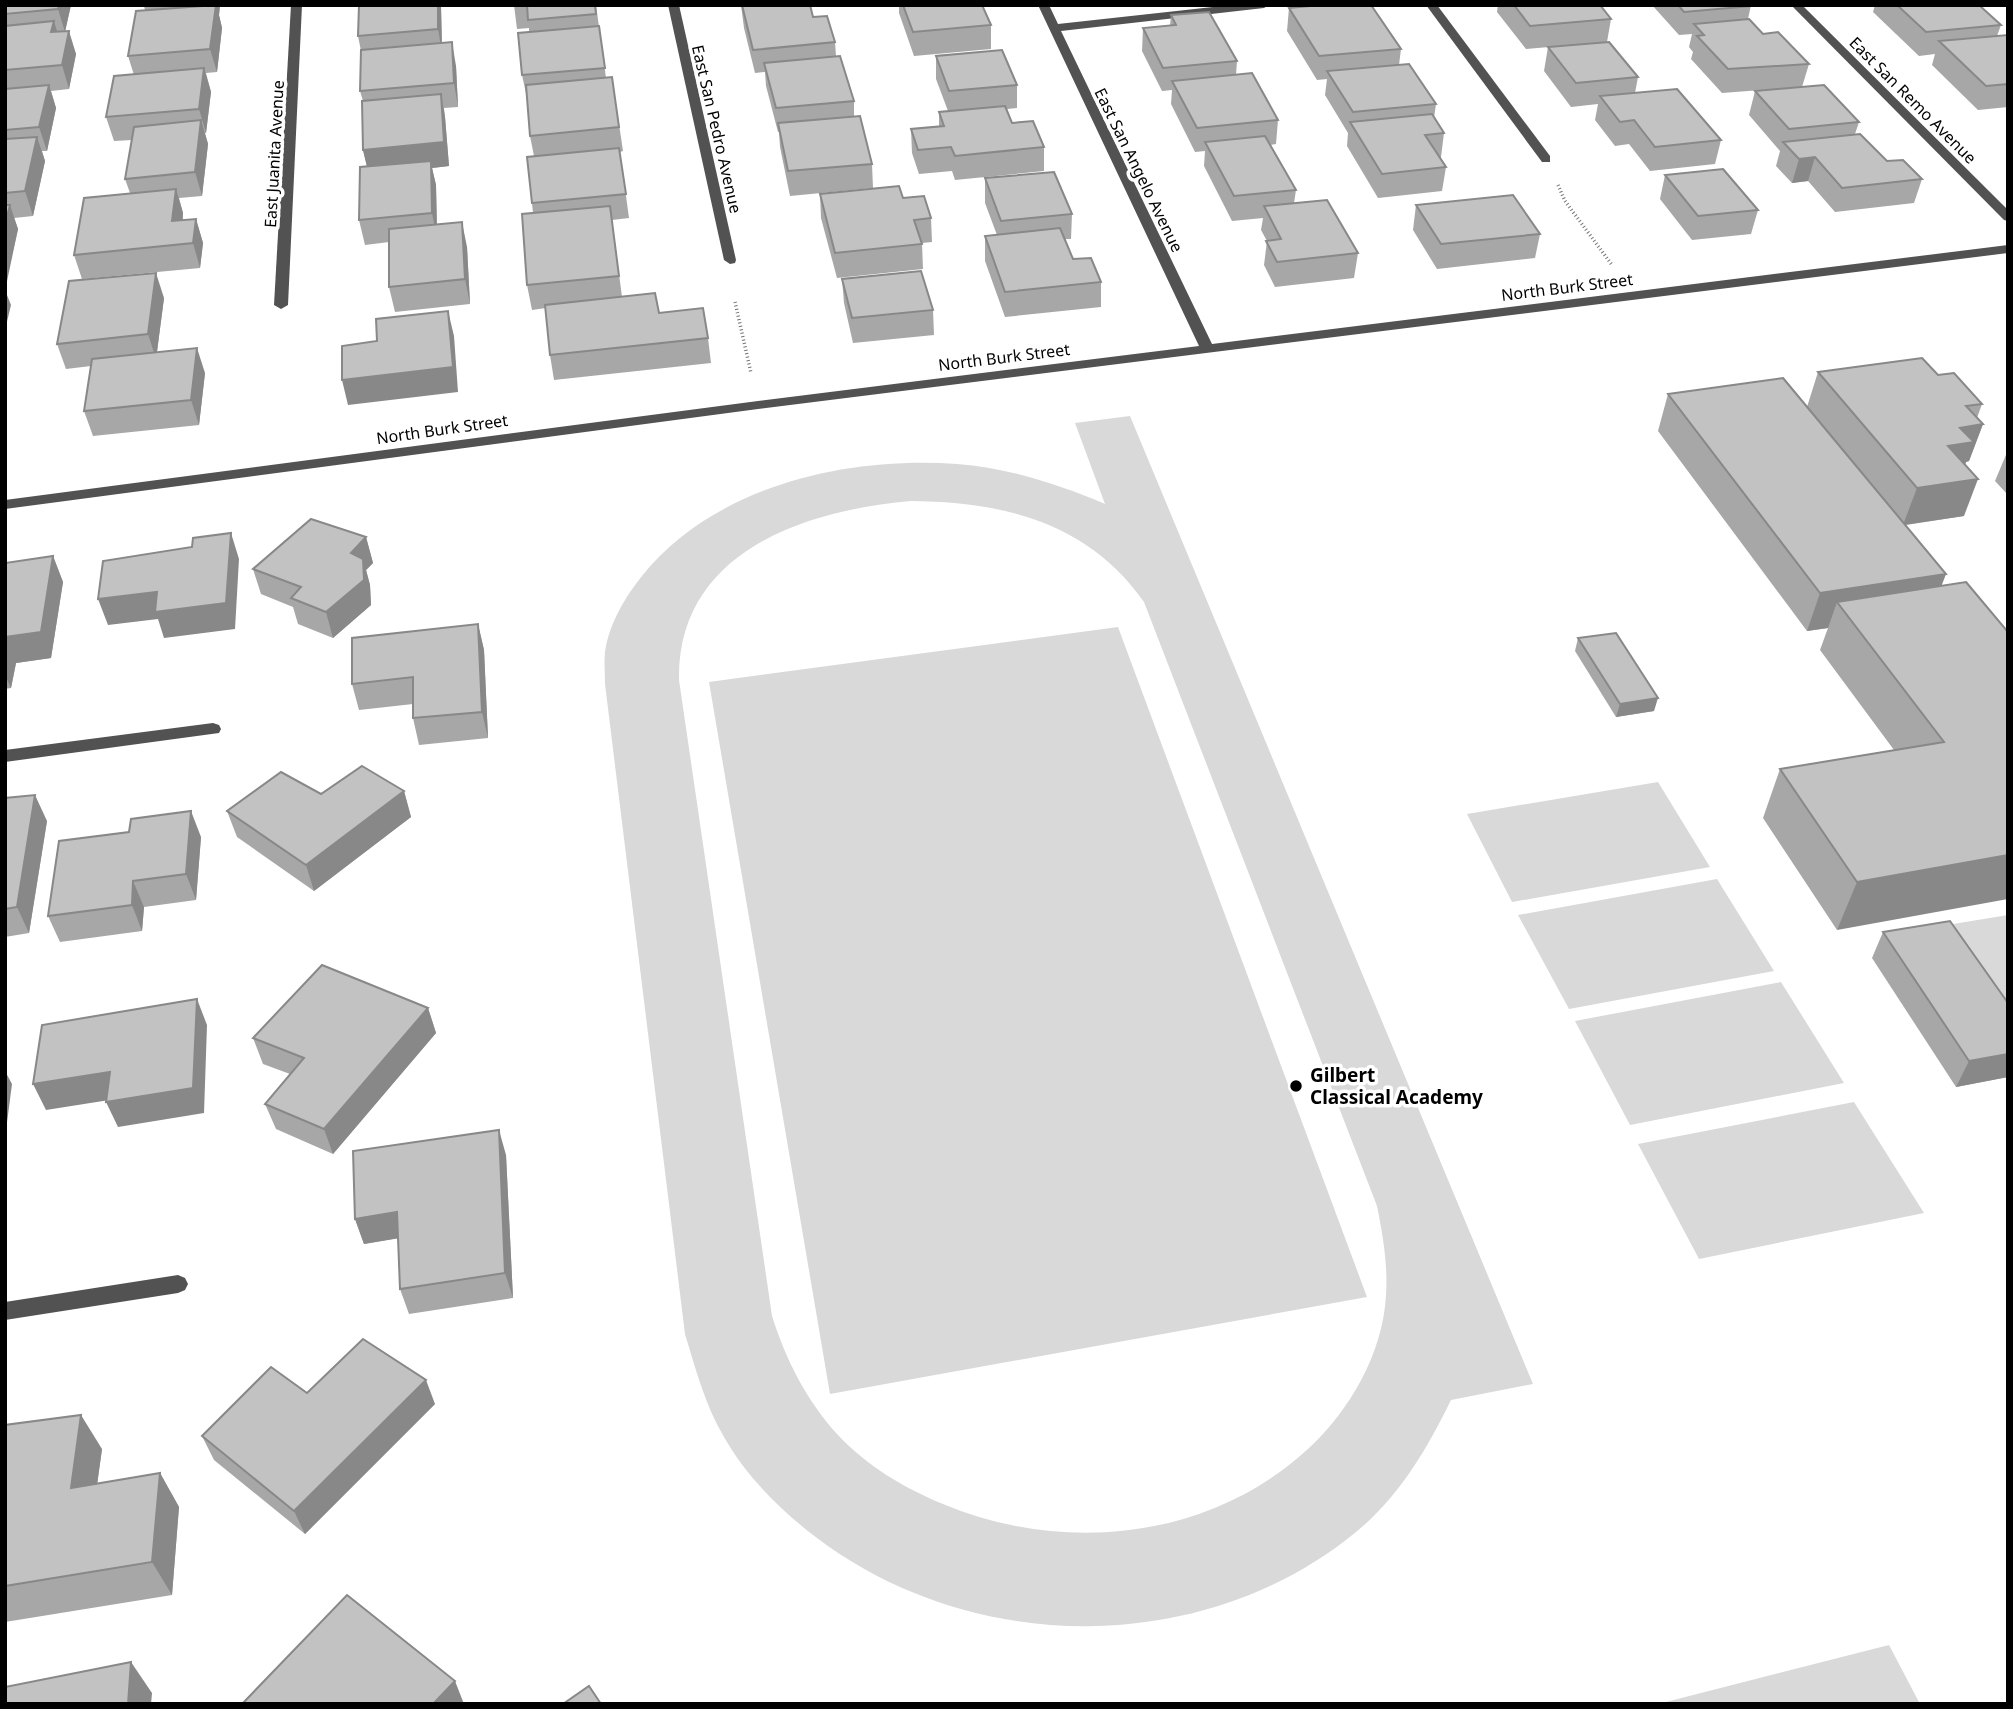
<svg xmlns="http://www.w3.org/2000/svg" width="2013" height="1709" font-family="'Noto Sans',sans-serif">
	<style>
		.green { fill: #d9d9d9; fill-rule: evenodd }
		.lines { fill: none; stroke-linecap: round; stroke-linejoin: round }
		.path { stroke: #747474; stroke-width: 3.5; stroke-dasharray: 1 2.5; stroke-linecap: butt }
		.minor { fill: #525252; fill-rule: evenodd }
		.wall { fill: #a7a7a7 }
		.shaded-wall { fill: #888 }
		.building { fill: #c2c2c2; stroke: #888; stroke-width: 2 }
		.poi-dot { fill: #000; stroke: #fff; stroke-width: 2.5 }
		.labels { text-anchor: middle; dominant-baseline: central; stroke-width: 7; stroke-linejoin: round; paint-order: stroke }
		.far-street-label { font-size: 16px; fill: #000; stroke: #fff }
		.poi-label { font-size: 19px; font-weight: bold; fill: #000; stroke: #fff; text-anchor: start }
	</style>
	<rect width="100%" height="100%" fill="#fff"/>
	<g class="green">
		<path d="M1130 416 1533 1384 1451 1400C1427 1449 1399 1497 1356 1532 1204 1657 973 1656 817 1538 781 1511 746 1476 724 1437 705 1405 696 1370 685 1334L605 684C605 674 604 662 605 652 609 624 625 597 642 576 714 486 846 456 957 464 1009 468 1057 484 1105 504L1075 423ZM911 501C1003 502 1088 522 1144 602L1377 1206C1383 1236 1388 1265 1386 1295 1383 1353 1350 1410 1309 1448 1211 1539 1065 1555 943 1504 904 1488 867 1466 838 1435 806 1400 786 1360 772 1316L679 680C677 552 805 510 911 501Z"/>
		<polygon points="1118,627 1367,1297 830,1394 709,682"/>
		<polygon points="1658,782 1710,867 1512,902 1467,814"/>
		<polygon points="1717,879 1774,971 1569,1009 1518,915"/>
		<polygon points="2008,915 2008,1031 1935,927"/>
		<polygon points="1781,982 1844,1083 1630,1125 1575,1021"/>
		<polygon points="1854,1102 1924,1213 1699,1259 1638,1144"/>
		<polygon points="1889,1645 1920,1704 1658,1704"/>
	</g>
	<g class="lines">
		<g class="path">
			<polyline points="1558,185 1565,201 1612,265"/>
			<polyline points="735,302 751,373"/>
		</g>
		<g class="minor">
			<polygon points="291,5 302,5 288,305 281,309 274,305"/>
			<polygon points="668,5 679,5 736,260 735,263 730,264 724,260"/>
			<polygon points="1038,5 1049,5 1058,24 1231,5 1269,5 1264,8 1061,31 1212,344 2008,245 2008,253 758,409 5,509 5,500 758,401 1199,346"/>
			<polygon points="1426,5 1437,5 1550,156 1550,162 1542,162"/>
			<polygon points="1791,5 1802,5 2008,210 2008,221 2004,220"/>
			<polygon points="213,723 219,725 221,729 219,733 5,762 5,750"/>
			<polygon points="178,1275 185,1278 188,1284 185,1290 178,1293 5,1320 5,1302"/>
		</g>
	</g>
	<g class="wall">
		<polygon points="5,5 71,5 65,31 76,54 69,89 51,91 56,108 47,151 42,151 45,161 33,216 14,218 18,229 5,286"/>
		<polygon points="144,5 220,5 219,15 222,28 217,72 206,73 211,92 206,133 205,133 208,144 202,196 179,198 183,213 183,220 196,219 203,243 200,268 82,279 74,255 130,193 125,179 132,140 114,141 106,117 134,75 128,56 145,11"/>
		<polygon points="359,5 441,5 442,43 456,66 458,107 444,108 445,117 449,166 432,168 436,185 437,225 467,247 470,304 395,312 389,287 389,242 365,245 359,220 367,167 363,150 363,101 360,91 361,51 358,36"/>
		<polygon points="514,5 596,5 606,78 612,77 623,151 620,152 629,218 612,220 622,297 659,313 708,338 711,363 554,380 550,355 546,308 532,310 527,285 533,213 532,203 534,156 530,136 527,98 522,75 529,32 529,28 517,29"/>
		<polygon points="741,5 811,5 813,17 835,42 836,56 854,101 854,117 872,164 873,188 790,196 780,147 779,132 778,132 766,86 765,72 755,73 744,28"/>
		<polygon points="899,5 982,5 991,25 991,49 914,56 899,13"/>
		<polygon points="1498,5 1600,5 1611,19 1607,42 1526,49 1497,12"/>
		<polygon points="1652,5 1751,5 1748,19 1763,34 1809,64 1802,87 1859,122 1855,134 1887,161 1922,179 1914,203 1835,212 1808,181 1792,183 1776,166 1780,151 1749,115 1755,91 1774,89 1722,93 1691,59 1693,52 1689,47 1692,34 1679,35"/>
		<polygon points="1875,5 1979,5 2001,25 1997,36 2008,35 2008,107 1978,110 1932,65 1935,54 1919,56 1873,12"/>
		<polygon points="1289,8 1401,49 1399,65 1436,104 1434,118 1444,133 1441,157 1440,157 1446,167 1442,191 1378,198 1347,146 1348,133 1325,95 1327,79 1317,80 1287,31"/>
		<polygon points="1171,15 1237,61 1236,75 1278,120 1276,144 1270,145 1296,190 1294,203 1358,253 1354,278 1275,287 1264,265 1267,241 1261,230 1263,218 1232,221 1204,166 1205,151 1195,152 1171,104 1172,90 1162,91 1142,51 1143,28 1170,26"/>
		<polygon points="1548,47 1638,77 1635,93 1721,140 1715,164 1650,171 1629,144 1615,146 1595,120 1598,104 1571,107 1544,71"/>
		<polygon points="936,56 1017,85 1017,108 1007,109 1012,123 1044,147 1044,171 955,180 952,171 919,174 912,153 911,129 939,126 939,112 948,111 936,79"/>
		<polygon points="1665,175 1758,210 1751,234 1692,240 1660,199"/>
		<polygon points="985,178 1072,214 1071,239 1065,239 1073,259 1101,282 1101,307 1005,317 985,261 985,236 997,235 985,203"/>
		<polygon points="820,194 903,198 931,218 932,242 922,243 923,269 837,278 821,218"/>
		<polygon points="1416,205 1540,234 1535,258 1437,269 1413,230"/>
		<polygon points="842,279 933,310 934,335 853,343 844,303"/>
		<polygon points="164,298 157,352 205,373 199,425 93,436 84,411 91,366 66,369 57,344"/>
		<polygon points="1818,372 1938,375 1982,404 1977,418 1983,424 1969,461 1966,462 1965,464 1964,516 1906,525 1942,586 2008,632 1837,930 1763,818 1780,769 1894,750 1820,650 1828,628 1807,631 1658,431 1668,394 1807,407"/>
		<polygon points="2008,450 2008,495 1995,481"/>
		<polygon points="366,537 373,563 366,570 370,585 371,605 333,638 298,624 293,607 261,594 253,569"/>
		<polygon points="53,556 63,582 51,658 16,663 11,688 5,689 5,563"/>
		<polygon points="478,624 484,650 488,738 419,745 413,718 413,704 359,710 352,684"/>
		<polygon points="1578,638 1654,711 1616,717 1575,651"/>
		<polygon points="404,791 411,817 314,891 237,837 227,811 321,794"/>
		<polygon points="5,798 47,821 29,933 5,937"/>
		<polygon points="201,837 196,900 144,907 142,931 60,942 48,916"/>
		<polygon points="1883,932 2008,1003 2008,1077 1956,1087 1872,958"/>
		<polygon points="428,1008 436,1033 333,1154 276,1129 265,1104 290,1074 263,1064 253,1038"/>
		<polygon points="506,1155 513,1298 409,1314 400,1289 398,1238 364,1244 355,1219"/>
		<polygon points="435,1404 305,1534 214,1460 202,1436"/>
		<polygon points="5,1425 102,1449 97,1484 160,1473 179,1507 172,1595 5,1622"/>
	</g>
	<g class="shaded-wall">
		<polygon points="59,5 71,5 65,32 58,9"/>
		<polygon points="215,5 220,5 219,15 222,28 217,72 210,49"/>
		<polygon points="438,5 441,5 441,8 442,52 438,29"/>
		<polygon points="54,21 61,45 51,32"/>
		<polygon points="69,31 76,54 69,89 62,65"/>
		<polygon points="452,42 456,66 458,107 454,83"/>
		<polygon points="204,68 211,92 206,133 199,109"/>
		<polygon points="49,85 56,108 47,151 39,127"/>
		<polygon points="441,94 445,117 449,166 432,168 436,185 437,238 432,213 369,175 363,150"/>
		<polygon points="201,120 208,144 202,196 195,172"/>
		<polygon points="37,137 45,161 33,216 25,191"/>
		<polygon points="1815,157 1808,181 1792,183 1799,159"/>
		<polygon points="176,189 183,213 179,246 172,221"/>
		<polygon points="10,205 18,229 6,286 5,224"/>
		<polygon points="196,219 203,243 200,268 193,243"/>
		<polygon points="462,222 467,247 470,304 465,279"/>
		<polygon points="156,273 164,298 156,359 148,334"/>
		<polygon points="5,290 11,305 5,330"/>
		<polygon points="448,311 454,336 458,392 348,405 342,380"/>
		<polygon points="197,348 205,373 199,425 191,400"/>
		<polygon points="1983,424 1969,461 1966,462 1960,479 1948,446 1960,428"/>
		<polygon points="1978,479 1964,516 1903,525 1917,488"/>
		<polygon points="231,533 239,559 235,629 164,638 158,619 108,625 98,599 157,592"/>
		<polygon points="366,537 373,563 366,570 370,585 371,605 333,638 326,612 351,553"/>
		<polygon points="53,556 63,582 51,658 16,663 11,688 5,675 5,637"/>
		<polygon points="1946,574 1932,611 1837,602 1828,628 1807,631 1820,593"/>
		<polygon points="478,624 484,650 488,738 482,712"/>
		<polygon points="1658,698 1654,711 1616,717 1620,704"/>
		<polygon points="404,791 411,817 314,891 306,865"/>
		<polygon points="35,795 47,821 29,933 17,907"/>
		<polygon points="191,811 201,837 196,900 186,874"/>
		<polygon points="2008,855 2008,899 1837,930 1857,882"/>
		<polygon points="133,881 144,907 142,931 132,905"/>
		<polygon points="197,999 207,1025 204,1113 118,1127 106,1102"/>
		<polygon points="428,1008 436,1033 333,1154 324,1129"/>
		<polygon points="2008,1054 2008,1077 1956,1087 1969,1061"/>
		<polygon points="5,1071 12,1084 5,1138"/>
		<polygon points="110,1072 122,1098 46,1110 33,1084"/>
		<polygon points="499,1130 506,1155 513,1298 505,1273"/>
		<polygon points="397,1212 406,1237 364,1244 355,1219"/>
		<polygon points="426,1380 435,1404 305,1534 294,1511"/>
		<polygon points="81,1415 102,1449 92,1522 71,1488"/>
		<polygon points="160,1473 179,1507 172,1595 152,1562"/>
		<polygon points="131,1662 152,1693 151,1704 128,1704"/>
		<polygon points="455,1681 464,1704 433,1704"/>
	</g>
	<g class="building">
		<polygon points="5,5 59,5 58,9 5,14"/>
		<polygon points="216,5 210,49 128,56 136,11"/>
		<polygon points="359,5 438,5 438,29 358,36"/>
		<polygon points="527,5 595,5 596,14 528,20"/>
		<polygon points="742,5 810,5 813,17 827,16 835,42 753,50"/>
		<polygon points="903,5 982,5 991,25 913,32"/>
		<polygon points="1321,5 1371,5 1401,49 1319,56 1289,8"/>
		<polygon points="1514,5 1600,5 1611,19 1530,26"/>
		<polygon points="1678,5 1751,5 1752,6 1684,12"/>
		<polygon points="1897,5 1979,5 2001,25 1926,32"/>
		<polygon points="1209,12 1237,61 1163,68 1143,28 1176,25 1171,15"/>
		<polygon points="1749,19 1763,34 1778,32 1809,64 1728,69 1697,36 1704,35 1694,24"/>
		<polygon points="54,21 51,32 69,31 62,65 5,70 5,26"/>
		<polygon points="599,26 605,68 522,75 518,33"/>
		<polygon points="2008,35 2008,84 1986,86 1939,41"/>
		<polygon points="452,42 454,83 360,91 361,50"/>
		<polygon points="1609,42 1638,77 1576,83 1548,47"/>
		<polygon points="1002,50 1017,85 949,91 936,56"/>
		<polygon points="840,56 854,101 776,108 764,63"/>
		<polygon points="1409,64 1436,104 1353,112 1327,71"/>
		<polygon points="204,68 199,109 106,117 114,76"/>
		<polygon points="1252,73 1278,120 1197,128 1172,81"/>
		<polygon points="612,77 619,127 530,136 526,85"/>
		<polygon points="49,85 39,127 5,130 5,89"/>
		<polygon points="1824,85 1859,122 1789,129 1755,91"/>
		<polygon points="1677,89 1721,140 1655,147 1634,120 1620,122 1600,96"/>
		<polygon points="441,94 444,142 363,150 362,101"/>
		<polygon points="1005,106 1012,123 1033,121 1044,147 955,156 951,147 918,150 911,129 944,126 939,112"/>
		<polygon points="1432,114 1444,133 1425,135 1446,167 1382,174 1350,122"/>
		<polygon points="860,116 872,164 788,171 778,123"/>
		<polygon points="201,120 195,172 125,179 134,127"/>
		<polygon points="1860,134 1887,161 1903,160 1922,179 1842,188 1815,157 1799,159 1783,142"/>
		<polygon points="1265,136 1296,190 1234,196 1205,142"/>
		<polygon points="37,137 25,191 5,193 5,139"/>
		<polygon points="619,148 626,194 532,203 527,157"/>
		<polygon points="431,161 432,213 359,220 360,167"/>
		<polygon points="1723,169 1758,210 1698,216 1665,175"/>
		<polygon points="1054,172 1072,214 1001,221 985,178"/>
		<polygon points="899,186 903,198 924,196 931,218 914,220 922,244 835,253 820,194"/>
		<polygon points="176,189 172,221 196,219 193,243 74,255 84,198"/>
		<polygon points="1513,195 1540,234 1441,244 1416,205"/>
		<polygon points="1327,200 1358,253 1277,262 1266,241 1281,239 1264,206"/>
		<polygon points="5,205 10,205 5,224"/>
		<polygon points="610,206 619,276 527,285 522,214"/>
		<polygon points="462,222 465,279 389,287 389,229"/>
		<polygon points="1060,228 1073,259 1091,258 1101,282 1005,292 985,236"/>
		<polygon points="921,271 933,310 852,318 842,279"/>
		<polygon points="156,273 148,334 57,344 69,281"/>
		<polygon points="655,293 659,313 703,308 708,338 550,355 545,305"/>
		<polygon points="448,311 453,367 342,380 342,346 377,341 376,319"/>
		<polygon points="197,348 191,400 84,411 92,359"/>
		<polygon points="1922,358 1938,375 1954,373 1982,404 1966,406 1983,424 1960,428 1974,442 1948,446 1978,479 1917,488 1818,372"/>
		<polygon points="1783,378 1946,574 1820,593 1668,394"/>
		<polygon points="311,519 366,537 351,553 363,559 364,580 326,612 291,598 301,587 253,569"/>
		<polygon points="231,533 226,603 155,612 157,592 98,599 103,561 192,547 193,538"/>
		<polygon points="53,556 41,632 5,637 5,563"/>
		<polygon points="1966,582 2008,632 2008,855 1857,882 1780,769 1944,742 1837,602"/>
		<polygon points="478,624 482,712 413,718 413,677 352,684 352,638"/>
		<polygon points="1616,633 1658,698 1620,704 1578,638"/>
		<polygon points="362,766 404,791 306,865 227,811 281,772 321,794"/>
		<polygon points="35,795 17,907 5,909 5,798"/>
		<polygon points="191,811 186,874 133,881 132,905 48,916 59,841 129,832 131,819"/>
		<polygon points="1950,921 2008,1003 2008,1054 1969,1061 1883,932"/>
		<polygon points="322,965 428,1008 324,1129 265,1104 304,1058 253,1038"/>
		<polygon points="197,999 193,1088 106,1102 110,1072 33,1084 42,1025"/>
		<polygon points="499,1130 505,1273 400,1289 397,1212 355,1219 353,1151"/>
		<polygon points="363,1339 426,1380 294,1511 202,1436 271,1367 307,1393"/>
		<polygon points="81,1415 71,1488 160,1473 152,1562 5,1586 5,1425"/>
		<polygon points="347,1595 455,1681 433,1704 242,1704"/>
		<polygon points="131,1662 128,1704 5,1704 5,1687"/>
		<polygon points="589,1686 601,1704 563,1704"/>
	</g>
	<circle class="poi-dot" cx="1296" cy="1086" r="7"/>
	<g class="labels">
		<g class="far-street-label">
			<text transform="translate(1913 100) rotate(45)">East San Remo Avenue</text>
			<text transform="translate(717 129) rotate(77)">East San Pedro Avenue</text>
			<text transform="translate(274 154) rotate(-87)">East Juanita Avenue</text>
			<text transform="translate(1139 170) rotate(64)">East San Angelo Avenue</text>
			<text transform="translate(1567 287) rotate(-7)">North Burk Street</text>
			<text transform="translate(1004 357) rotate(-7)">North Burk Street</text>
			<text transform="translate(442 429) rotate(-8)">North Burk Street</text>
		</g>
		<g class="poi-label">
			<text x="1310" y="1075">Gilbert<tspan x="1310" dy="22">Classical Academy</tspan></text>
		</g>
	</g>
	<rect width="2013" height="1709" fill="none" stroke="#000000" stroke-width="14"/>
</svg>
